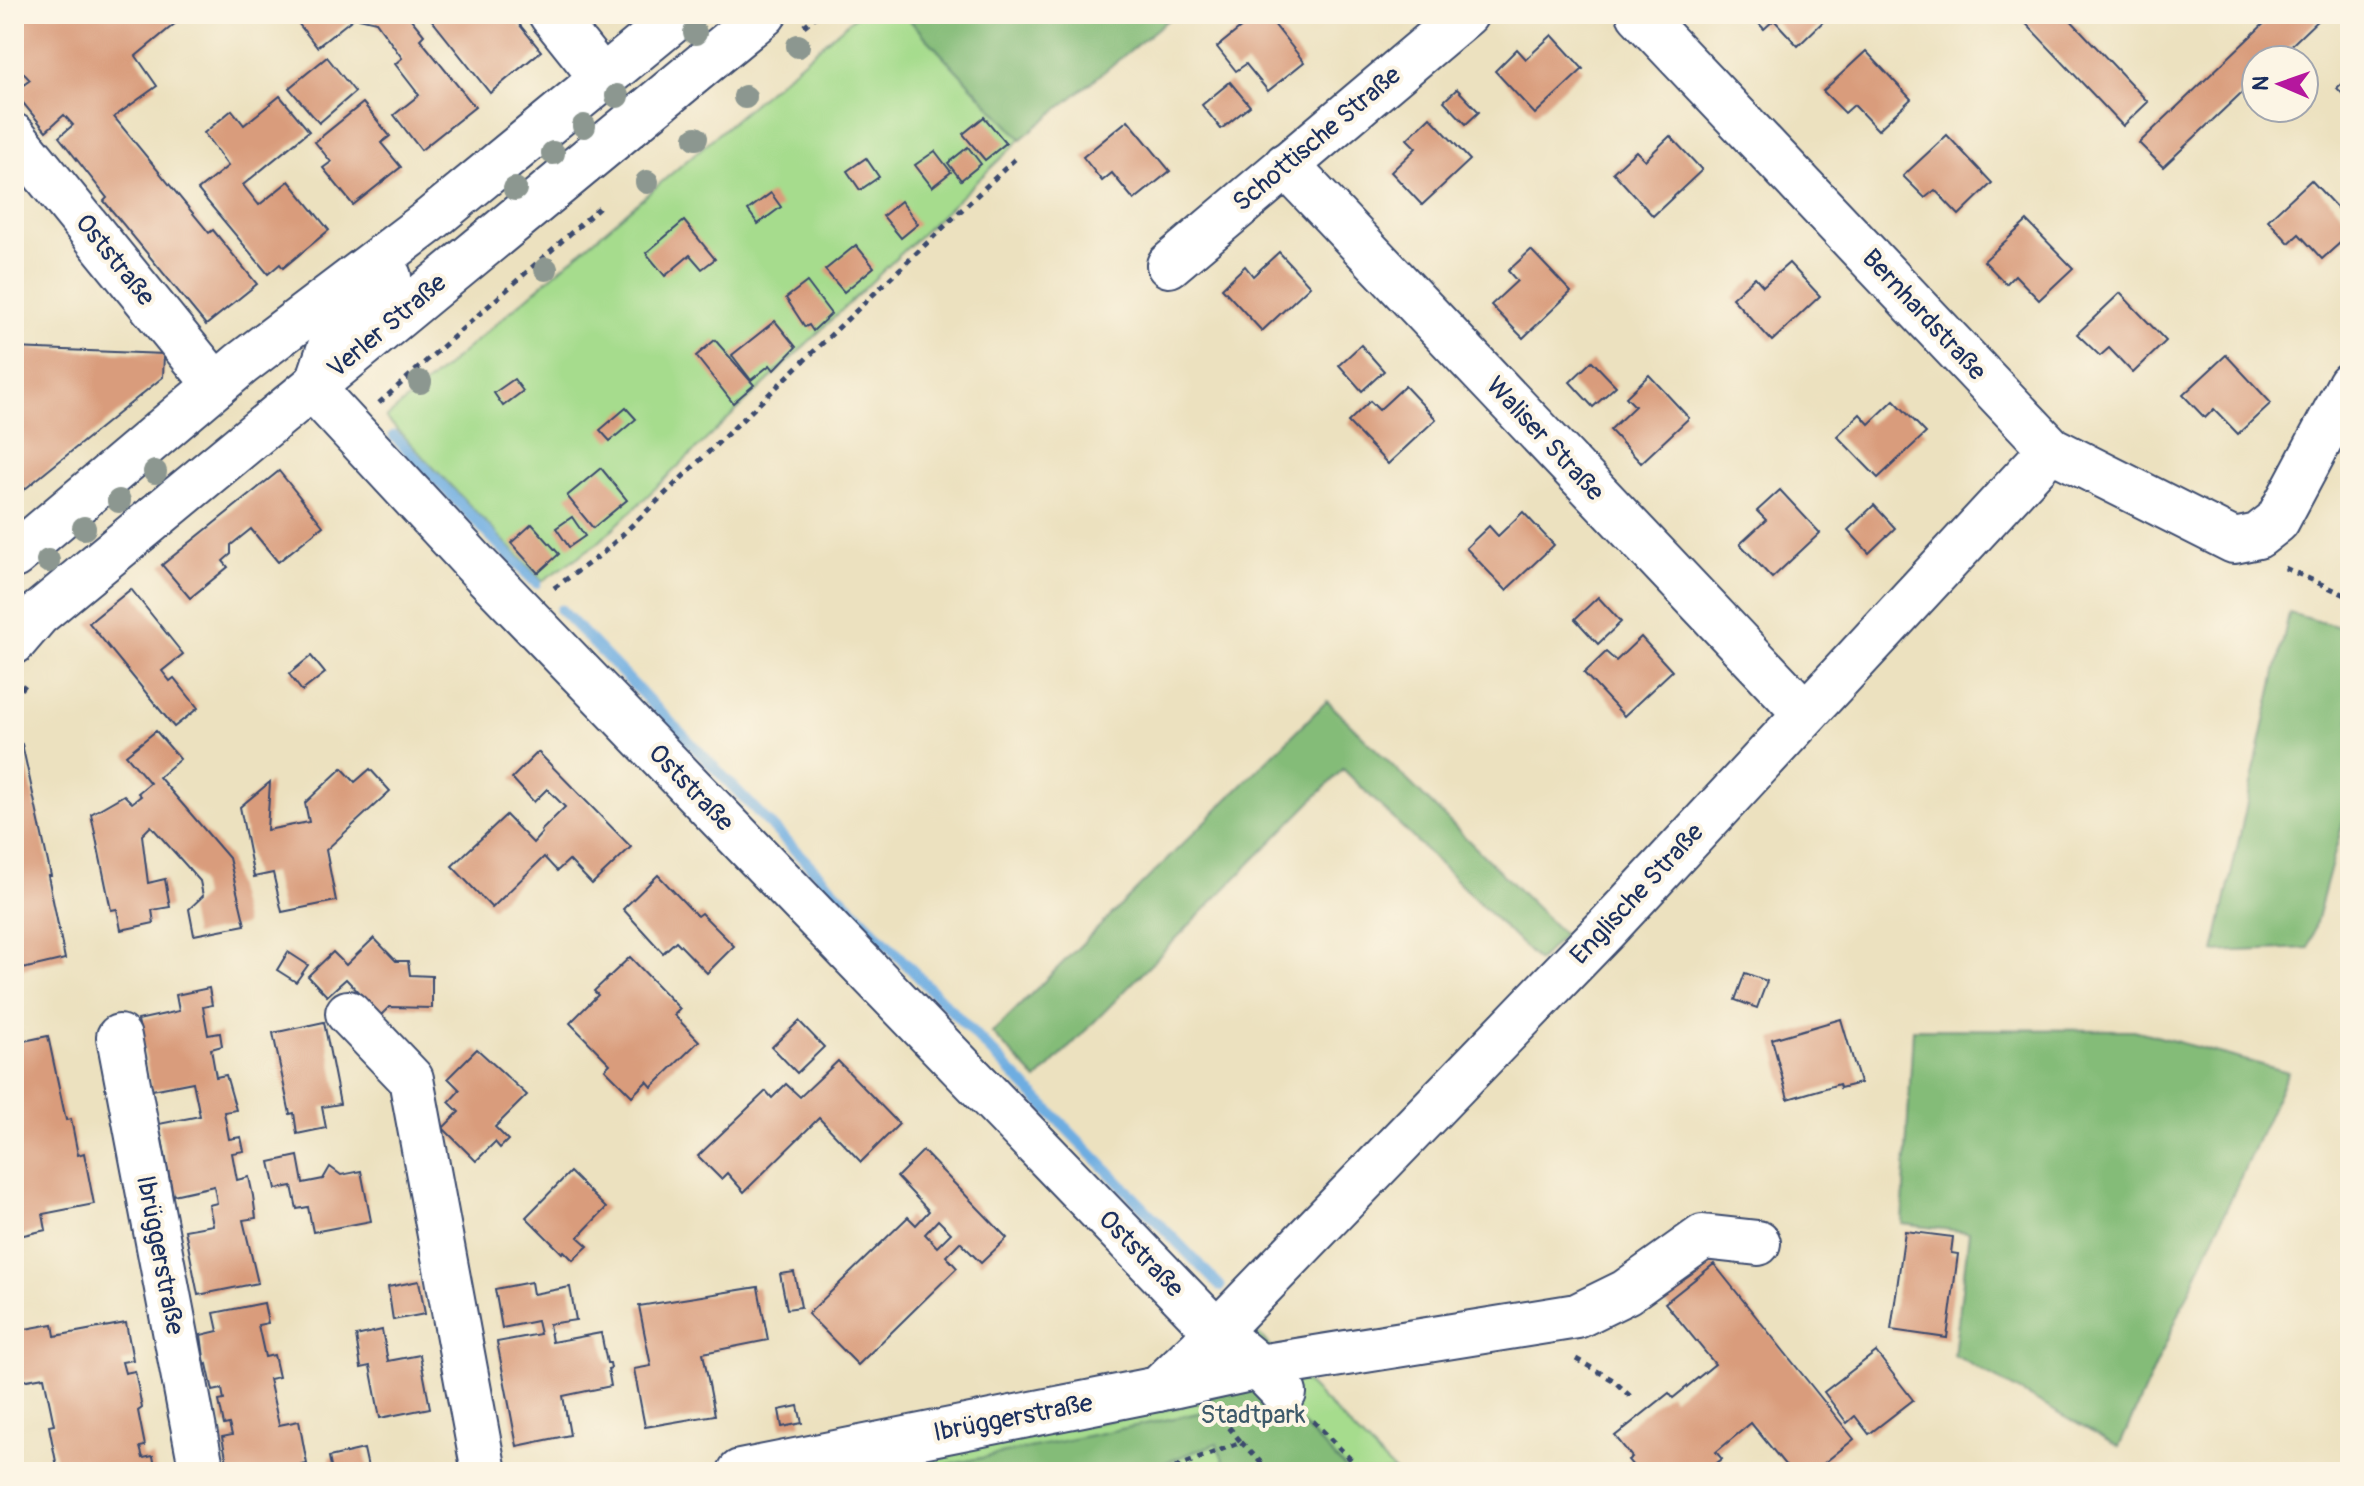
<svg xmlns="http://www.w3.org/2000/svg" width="2364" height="1486" font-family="Pangolin,sans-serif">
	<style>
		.green { fill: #a6dc8d; stroke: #608676; stroke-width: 2 }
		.forest { fill: #84bc78; stroke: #50766b; stroke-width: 2 }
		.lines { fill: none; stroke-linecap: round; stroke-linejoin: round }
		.stream { stroke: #6eade1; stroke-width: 11 }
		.building { fill: #d99c7b; fill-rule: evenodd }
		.minor-casing { stroke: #3a4a6d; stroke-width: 48 }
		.major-casing { stroke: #3a4a6d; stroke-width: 48 }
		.path { stroke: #3a4a6d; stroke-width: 5; stroke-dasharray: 6 6; stroke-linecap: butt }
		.minor { stroke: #fff; stroke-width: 44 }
		.major { stroke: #fff; stroke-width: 44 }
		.tree { fill: #8c9790 }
		.labels { text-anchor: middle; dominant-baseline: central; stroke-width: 8; stroke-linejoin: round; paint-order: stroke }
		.street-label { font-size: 26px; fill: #1b2f5e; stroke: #fcf5e5 }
		.park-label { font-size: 26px; fill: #3e5a6a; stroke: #fcf5e5 }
	</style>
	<rect width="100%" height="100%" fill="#fcf5e5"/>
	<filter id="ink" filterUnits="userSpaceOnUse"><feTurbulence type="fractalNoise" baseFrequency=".0125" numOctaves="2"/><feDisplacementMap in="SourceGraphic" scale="16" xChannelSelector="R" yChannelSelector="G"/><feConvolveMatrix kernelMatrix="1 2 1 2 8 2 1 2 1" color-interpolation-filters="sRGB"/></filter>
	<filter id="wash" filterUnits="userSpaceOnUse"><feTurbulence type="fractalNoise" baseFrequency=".006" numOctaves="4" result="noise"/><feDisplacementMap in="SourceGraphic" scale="32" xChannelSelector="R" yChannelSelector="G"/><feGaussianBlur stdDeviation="1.8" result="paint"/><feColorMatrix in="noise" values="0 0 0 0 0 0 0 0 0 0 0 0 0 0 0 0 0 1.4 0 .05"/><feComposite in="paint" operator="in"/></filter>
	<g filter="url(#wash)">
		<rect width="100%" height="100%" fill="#ece1bf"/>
		<g class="green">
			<polygon points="858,14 904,14 1021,139 598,543 542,581 386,418"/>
			<polygon points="1253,1329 1395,1472 841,1472 1183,1406"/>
		</g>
		<g class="forest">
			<polygon points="904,14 1175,14 1021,139"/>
			<polygon points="2289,613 2350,630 2350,796 2309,948 2214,952"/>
			<polygon points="1327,701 1564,935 1538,961 1343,769 1037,1080 992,1033"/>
			<polygon points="1913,1029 2134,1030 2288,1072 2119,1447 1954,1355 1969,1232 1902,1224"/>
			<polygon points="1237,1357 1349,1472 1227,1472 1217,1443 1141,1472 913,1472 1203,1412"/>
		</g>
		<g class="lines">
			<g class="stream">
				<polyline points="394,436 536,583"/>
				<polyline points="561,610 1220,1286"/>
			</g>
		</g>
		<g id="blocks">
			<g class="building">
				<polygon points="14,14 181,14 183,17 136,56 157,86 114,117 209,233 213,230 257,284 206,325 104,201 107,198 59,137 73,125 64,115 46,131 14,92 30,80 14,63"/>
				<polygon points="291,14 407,14 424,35 420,39 475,107 421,150 394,115 419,95 395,64 402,58 376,22 355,17 317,47"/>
				<polygon points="427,14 511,14 541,51 490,93"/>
				<polygon points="1258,14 1266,14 1304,62 1268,91 1246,64 1236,71 1217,47"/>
				<polygon points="1750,14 1831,14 1798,46 1774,20 1764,29"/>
				<polygon points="2017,14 2065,14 2148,102 2123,126"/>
				<polygon points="2274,14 2324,14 2276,60 2256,60 2256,79 2163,167 2139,143"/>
				<polygon points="1552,35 1583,69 1535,114 1495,71 1517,49 1526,59"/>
				<polygon points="1866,51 1911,99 1878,130 1854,105 1845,113 1823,91"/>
				<polygon points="327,57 355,92 319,123 289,88"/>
				<polygon points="2350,75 2350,102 2337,88"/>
				<polygon points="1230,82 1250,106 1221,129 1202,105"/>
				<polygon points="1457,89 1479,112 1466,124 1444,101"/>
				<polygon points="280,96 309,131 243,185 259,205 289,181 329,230 283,268 280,264 268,274 198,190 228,166 204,133 232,110 244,125"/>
				<polygon points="363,103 390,136 381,143 401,167 353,205 323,168 331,162 315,142"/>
				<polygon points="984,117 1006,143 985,160 963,134"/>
				<polygon points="1430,117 1470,160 1422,205 1391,172 1416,148 1407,139"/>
				<polygon points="1128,120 1170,171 1134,200 1112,173 1102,181 1083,157"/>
				<polygon points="1947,135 1992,183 1959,215 1935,190 1925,198 1903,176"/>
				<polygon points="1670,136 1702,170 1653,216 1613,172 1636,151 1645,160"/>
				<polygon points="968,147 981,164 961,180 948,163"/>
				<polygon points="935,151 951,172 932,187 915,165"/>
				<polygon points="866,158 879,177 860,190 847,171"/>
				<polygon points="2311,180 2350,222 2350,234 2322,259 2299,234 2289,243 2268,220"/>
				<polygon points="771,193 781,207 758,224 748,210"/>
				<polygon points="901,201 918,224 901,238 883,216"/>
				<polygon points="684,221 715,259 702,269 690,255 665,276 646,253"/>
				<polygon points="2027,221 2073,268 2039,300 2015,275 2006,284 1984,261"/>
				<polygon points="856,245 874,267 844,292 825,270"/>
				<polygon points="1531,250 1571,292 1523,338 1491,305 1517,281 1508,271"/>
				<polygon points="1279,252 1310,286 1262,331 1222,288 1245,266 1253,276"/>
				<polygon points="1789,263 1820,296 1772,341 1732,298 1755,277 1763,286"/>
				<polygon points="807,282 831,314 813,331 809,325 805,327 786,298"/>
				<polygon points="2120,293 2166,341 2133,373 2109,348 2100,356 2077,334"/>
				<polygon points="775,321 796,347 774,370 770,365 751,380 732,355"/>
				<polygon points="715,340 754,385 733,403 696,356"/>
				<polygon points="1361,345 1384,371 1362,391 1339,365"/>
				<polygon points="14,348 164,354 163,377 14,498"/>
				<polygon points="2226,355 2271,403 2238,434 2214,409 2205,418 2183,395"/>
				<polygon points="1592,361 1616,386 1593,407 1570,382"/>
				<polygon points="1649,375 1689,418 1641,463 1610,430 1635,406 1626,397"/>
				<polygon points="514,379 523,391 503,406 494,393"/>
				<polygon points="1405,386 1436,419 1388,464 1348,422 1370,401 1379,410"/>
				<polygon points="1894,400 1926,433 1878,478 1837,436 1860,414 1869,424"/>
				<polygon points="626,408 636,419 610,441 600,430"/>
				<polygon points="601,468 627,500 593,528 567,496"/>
				<polygon points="279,471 323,526 278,562 251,529 231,545 231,554 223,561 228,567 190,598 162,565"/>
				<polygon points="1780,490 1820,533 1772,578 1740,544 1766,520 1757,511"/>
				<polygon points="1874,505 1895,528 1869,553 1848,530"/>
				<polygon points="1523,512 1554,545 1506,590 1466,548 1489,526 1498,536"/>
				<polygon points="572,517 585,536 569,547 556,528"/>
				<polygon points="532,524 559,554 538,573 511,543"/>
				<polygon points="131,589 183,654 162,671 170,681 174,678 198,708 174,727 89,623"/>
				<polygon points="1598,597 1621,622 1598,644 1575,619"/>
				<polygon points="1641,637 1672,671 1624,716 1584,673 1606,652 1616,661"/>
				<polygon points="311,656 325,673 302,691 289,674"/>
				<polygon points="156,731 180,759 159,777 229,858 245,925 194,935 189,909 203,896 200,881 151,826 142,835 148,883 165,879 170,907 152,910 154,923 121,930 117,909 111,910 91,814 124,795 132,803 141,796 138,793 150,783 126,755"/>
				<polygon points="14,738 22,744 49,867 51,876 48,876 65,959 14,971"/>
				<polygon points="538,752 631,847 592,884 569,860 557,871 544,857 492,908 452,866 506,815 533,843 542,833 541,831 565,807 547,789 534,802 512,778"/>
				<polygon points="342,768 355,782 370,769 390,791 326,850 336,901 282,912 273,873 254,877 240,807 270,782 267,830 309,822 305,803"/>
				<polygon points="658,875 697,916 701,913 734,946 707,973 676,941 663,953 623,909"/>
				<polygon points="374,938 396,961 408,961 410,975 432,976 432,1008 389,1007 381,1015 373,1007 361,1007 361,995 346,979 327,996 308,976 333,952 346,965"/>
				<polygon points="288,952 308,965 296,982 277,970"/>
				<polygon points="630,957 680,1009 674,1015 699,1041 652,1087 647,1081 632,1096 605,1069 610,1064 570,1023 598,995 594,991"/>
				<polygon points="1745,973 1767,981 1757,1008 1735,1000"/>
				<polygon points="209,988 212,1005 203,1007 208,1035 220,1033 222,1046 211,1049 216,1077 226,1075 236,1110 224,1112 229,1139 241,1137 244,1151 232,1153 237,1180 249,1177 253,1196 256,1218 243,1220 258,1283 198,1295 185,1230 213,1225 209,1205 217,1203 214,1186 173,1195 159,1124 200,1116 193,1082 152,1090 138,1020 179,1011 176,995"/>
				<polygon points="1841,1019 1860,1083 1840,1088 1839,1084 1788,1099 1772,1039"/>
				<polygon points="799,1021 824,1047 797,1073 772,1047"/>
				<polygon points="324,1022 340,1104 322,1107 326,1128 297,1134 294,1113 290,1114 273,1033"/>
				<polygon points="48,1036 66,1120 71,1119 78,1155 84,1153 94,1204 43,1214 46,1230 19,1236 14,1220 14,1043"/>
				<polygon points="477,1049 527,1095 495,1127 508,1140 500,1148 495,1142 476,1161 443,1128 459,1112 449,1102 460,1090 448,1078"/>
				<polygon points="838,1061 899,1124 861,1162 819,1118 744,1192 727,1173 721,1179 698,1156 766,1091 772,1098 786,1084 800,1097"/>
				<path d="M923 1151 1007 1238 981 1263 960 1242 946 1256 957 1268 858 1365 808 1314 908 1217 916 1225 929 1211 897 1177ZM938 1220 951 1233 937 1247 925 1234Z"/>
				<polygon points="298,1156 303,1183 323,1179 330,1167 341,1175 361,1171 371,1221 313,1232 308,1207 297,1209 292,1186 276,1189 270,1162"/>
				<polygon points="570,1172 606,1208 578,1237 588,1246 573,1260 564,1251 562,1253 526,1217"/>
				<polygon points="1905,1231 1953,1237 1951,1253 1958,1254 1947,1338 1891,1330"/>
				<polygon points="1714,1264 1854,1439 1813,1472 1791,1472 1751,1423 1716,1452 1722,1459 1705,1472 1638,1472 1628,1460 1632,1457 1615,1436 1669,1393 1673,1398 1715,1364 1665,1303"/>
				<polygon points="794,1272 801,1307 787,1309 780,1274"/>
				<polygon points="419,1281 425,1314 393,1320 388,1287"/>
				<polygon points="531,1282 533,1294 570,1287 576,1320 549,1324 552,1342 601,1333 607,1363 610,1363 611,1368 608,1369 611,1386 563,1396 570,1435 517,1446 497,1342 540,1334 537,1321 502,1328 495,1289"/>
				<polygon points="758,1287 768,1340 703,1353 715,1415 645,1427 634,1369 651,1366 639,1306"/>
				<polygon points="264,1303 268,1323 258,1325 265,1357 274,1355 279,1377 269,1379 279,1425 299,1421 307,1464 296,1466 297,1472 229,1472 222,1437 232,1435 229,1424 224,1425 219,1401 224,1400 222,1389 213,1391 207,1364 205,1365 201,1335 218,1331 214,1313"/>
				<polygon points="126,1323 133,1360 122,1362 125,1373 135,1371 142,1408 138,1411 145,1446 140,1447 143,1458 153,1456 156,1472 58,1472 49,1426 54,1425 44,1377 21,1381 14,1331 53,1324 55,1336"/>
				<polygon points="382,1330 388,1361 420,1355 430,1408 380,1418 370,1366 361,1368 356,1336"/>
				<polygon points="1876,1352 1913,1400 1869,1434 1855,1416 1847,1423 1824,1392"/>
				<polygon points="798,1406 802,1423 782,1427 779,1410"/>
				<polygon points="364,1449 369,1472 332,1472 329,1457"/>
			</g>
		</g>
	</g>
	<g filter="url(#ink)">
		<use href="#blocks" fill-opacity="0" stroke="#3a4a6d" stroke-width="2"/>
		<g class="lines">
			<g class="minor-casing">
				<g id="minor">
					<polyline points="551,14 602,78"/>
					<polyline points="1639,14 2051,449 2234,541 2258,536 2277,521 2350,384"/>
					<polyline points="14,136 216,385"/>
					<polyline points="1286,165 1805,713"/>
					<polyline points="1169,265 1466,14"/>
					<polyline points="389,277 340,317 317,385 327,404 479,568 1217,1332 1259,1367 1284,1393"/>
					<polyline points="348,1013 411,1079 484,1472"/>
					<polyline points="119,1037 202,1472"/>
					<polyline points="1158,1389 1259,1367 1577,1316 1626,1292 1703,1237 1758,1243"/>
					<polyline points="740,1472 1158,1389 1217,1332 1605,930 2051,449"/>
				</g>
			</g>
			<g class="major-casing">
				<g id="major">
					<polyline points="14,556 241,364 428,222 681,14"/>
					<polyline points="14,642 38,614 764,14"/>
				</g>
			</g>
			<g class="path">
				<polyline points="804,26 819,14"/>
				<polyline points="379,403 599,208"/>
				<polyline points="2285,568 2350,597"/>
				<polyline points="554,588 602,554 1018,156"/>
				<polyline points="14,699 28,681"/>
				<polyline points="1576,1359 1613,1380 1634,1400"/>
				<polyline points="1313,1421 1363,1472"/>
				<polyline points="1241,1442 1270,1472"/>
				<polyline points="1164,1472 1241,1442 1219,1415"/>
			</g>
			<use href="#minor" class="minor"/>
			<use href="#major" class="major"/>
		</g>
		<g class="tree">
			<circle cx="695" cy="33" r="12"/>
			<circle cx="798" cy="46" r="12"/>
			<circle cx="617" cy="96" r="12"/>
			<circle cx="745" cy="97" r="12"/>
			<circle cx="584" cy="126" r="12"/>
			<circle cx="696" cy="138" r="12"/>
			<circle cx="553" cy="153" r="12"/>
			<circle cx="647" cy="182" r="12"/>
			<circle cx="515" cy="189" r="12"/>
			<circle cx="546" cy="269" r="12"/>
			<circle cx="420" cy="382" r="12"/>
			<circle cx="155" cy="472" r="12"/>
			<circle cx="119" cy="501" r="12"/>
			<circle cx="84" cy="528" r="12"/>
			<circle cx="48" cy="561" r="12"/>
		</g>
	</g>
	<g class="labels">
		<g class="street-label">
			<text transform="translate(1317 139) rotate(-40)">Schottische Straße</text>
			<text transform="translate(115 260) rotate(51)">Oststraße</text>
			<text transform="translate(1924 315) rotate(47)">Bernhardstraße</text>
			<text transform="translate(387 326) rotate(-40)">Verler Straße</text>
			<text transform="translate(1545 439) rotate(47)">Waliser Straße</text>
			<text transform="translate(691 788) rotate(46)">Oststraße</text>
			<text transform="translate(1637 894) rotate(-47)">Englische Straße</text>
			<text transform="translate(1141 1254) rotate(46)">Oststraße</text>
			<text transform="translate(160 1255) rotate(79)">Ibrüggerstraße</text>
			<text transform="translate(1013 1418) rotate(-11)">Ibrüggerstraße</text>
		</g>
		<g class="park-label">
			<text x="1253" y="1415">Stadtpark</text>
		</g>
	</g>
	<rect width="2364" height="1486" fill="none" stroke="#fcf5e5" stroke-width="48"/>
	<g transform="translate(2280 84) rotate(272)"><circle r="38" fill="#fcf5e5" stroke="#a2a6af" stroke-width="2"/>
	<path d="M0-6L14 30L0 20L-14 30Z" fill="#b5179e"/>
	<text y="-12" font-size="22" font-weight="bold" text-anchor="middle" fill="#1b2f5e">N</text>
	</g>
</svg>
